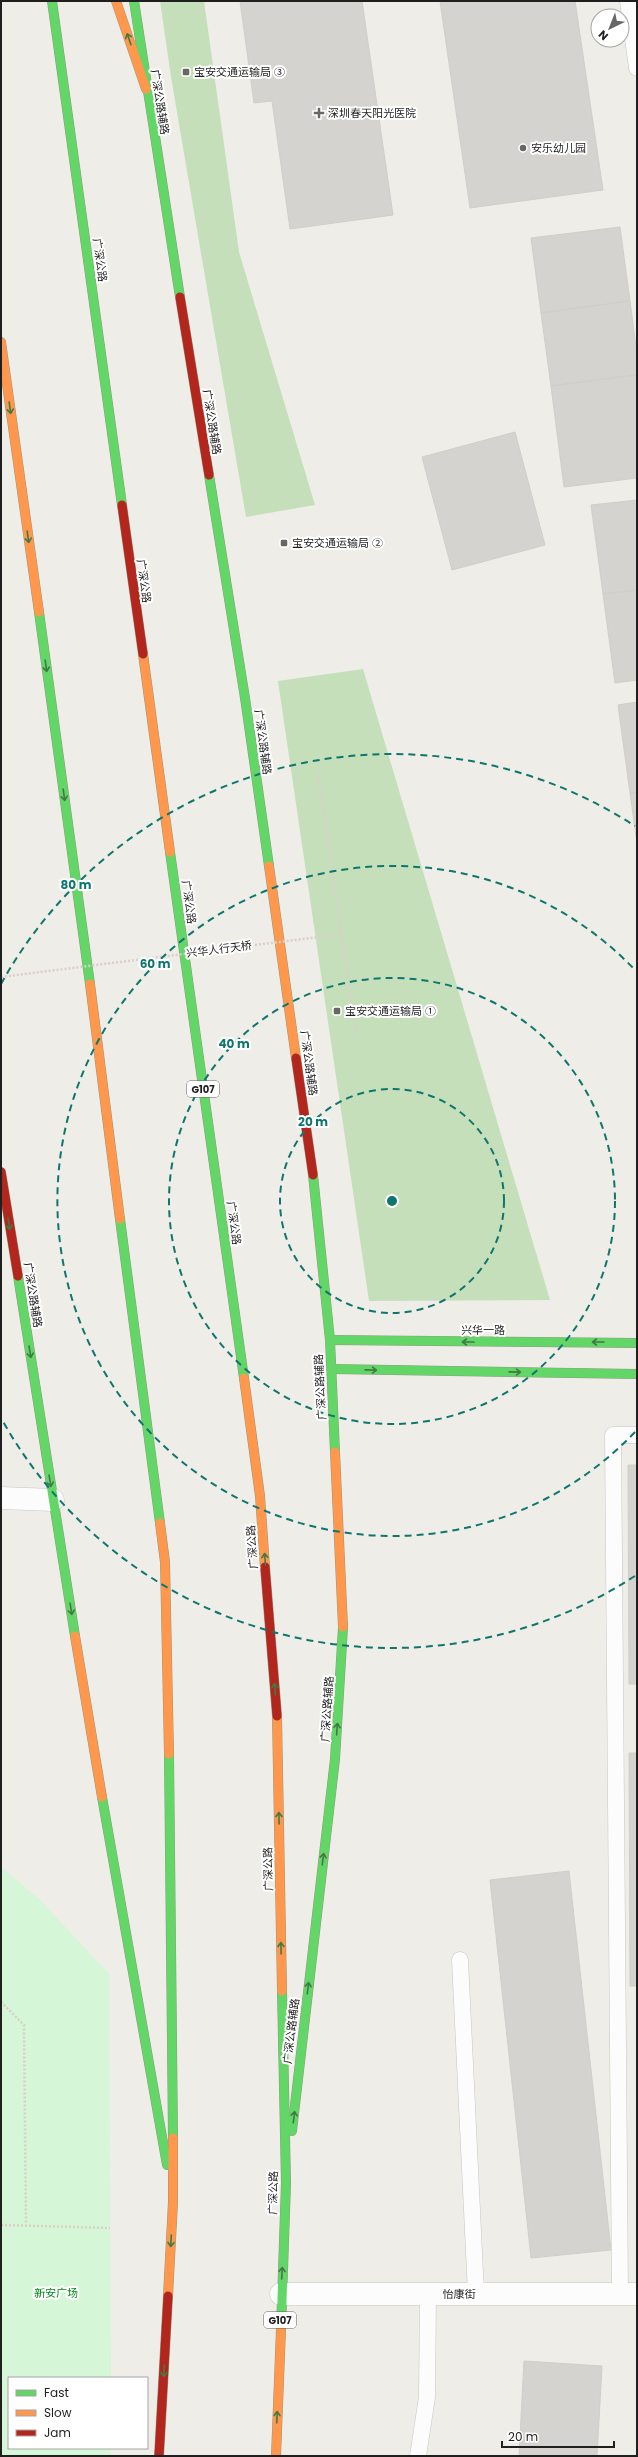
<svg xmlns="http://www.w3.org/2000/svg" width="638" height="2457" font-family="Poppins,'Noto Sans SC',sans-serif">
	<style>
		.forest { fill: #c5dfbb }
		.park { fill: #d5f6d7 }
		.building { fill: #d5d3cf; stroke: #d1cec9 }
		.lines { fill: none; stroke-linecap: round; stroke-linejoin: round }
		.lane-casing { stroke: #c6c6c4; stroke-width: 17 }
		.street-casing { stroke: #c6c6c4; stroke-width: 23 }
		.fast-casing { stroke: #95997f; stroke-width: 10 }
		.slow-casing { stroke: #95997f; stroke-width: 10 }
		.jam-casing { stroke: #95997f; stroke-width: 10 }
		.path { stroke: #dcceca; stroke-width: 2.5; stroke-dasharray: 2 2; stroke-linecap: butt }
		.lane { stroke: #fcfcfc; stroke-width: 16 }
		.street { stroke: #fcfcfc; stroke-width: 22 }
		.fast { stroke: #63d668; stroke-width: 9 }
		.slow { stroke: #ff974d; stroke-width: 9 }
		.jam { stroke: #b3261e; stroke-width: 9 }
		.path-bridge { stroke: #dcceca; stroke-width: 2.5; stroke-dasharray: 2 2; stroke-linecap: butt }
		.oneway { stroke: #417a44 }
		.ring { fill: none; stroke: #0f766e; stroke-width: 2; stroke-dasharray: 7 5 }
		.poi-dot { fill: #676765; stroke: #fff; stroke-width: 1.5 }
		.labels { text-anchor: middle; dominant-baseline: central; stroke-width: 4; stroke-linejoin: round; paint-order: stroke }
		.shield { fill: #fff; stroke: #626262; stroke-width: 1 }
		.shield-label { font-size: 10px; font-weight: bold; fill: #1f1f1f }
		.poi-label { font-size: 11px; fill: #1f1f1f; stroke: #fff; text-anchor: start }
		.street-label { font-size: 11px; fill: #1f1f1f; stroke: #fff }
		.park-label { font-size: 11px; fill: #038818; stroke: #fff }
		.centre { fill: #0f766e; stroke: #fff; stroke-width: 2 }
		.ring-label { font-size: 12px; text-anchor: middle; font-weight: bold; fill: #0f766e; stroke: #fff; stroke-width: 4; stroke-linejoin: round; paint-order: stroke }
	</style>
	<rect width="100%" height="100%" fill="#eeede8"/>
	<g class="forest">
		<polygon points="160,1 204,1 239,252 315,505 246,517 171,77"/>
		<polygon points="363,669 550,1300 369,1301 278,681"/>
	</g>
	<polygon class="park" points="1,1867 39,1899 109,1974 111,2378 9,2378 9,2448 111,2448 111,2456 1,2456"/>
	<g class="building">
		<polygon points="240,1 362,1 393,215 290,229 272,101 254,103"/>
		<polygon points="440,1 575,1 603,190 470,208"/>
		<polygon points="620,227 630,301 541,313 531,238"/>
		<polygon points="630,301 637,354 637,375 551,386 541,313"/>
		<polygon points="637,375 637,478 564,487 551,386"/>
		<polygon points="515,432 545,545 452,570 422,457"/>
		<polygon points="637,500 637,590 603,594 591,505"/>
		<polygon points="637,590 637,680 615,683 603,594"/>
		<polygon points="637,702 637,792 630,793 618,705"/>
		<polygon points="637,792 637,843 630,793"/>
		<polygon points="628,1465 637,1465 637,1684 629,1684"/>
		<polygon points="629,1753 637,1753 637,1986 630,1986"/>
		<polygon points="569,1871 611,2250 531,2258 490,1880"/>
		<polygon points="524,2361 602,2366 597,2456 519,2456"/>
	</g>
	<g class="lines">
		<g class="lane-casing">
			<g id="lane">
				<polyline points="628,1 637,68"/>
				<polyline points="460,1960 476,2294"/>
				<polyline points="620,2294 613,1435 637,1435"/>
				<polyline points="418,2456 427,2397 428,2294"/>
			</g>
		</g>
		<g class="street-casing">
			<g id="street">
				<polyline points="1,1498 53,1500"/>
				<polyline points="281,2294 637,2294"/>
			</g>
		</g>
		<g class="fast-casing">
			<g id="fast">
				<polyline points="52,1 122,505"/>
				<polyline points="134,1 180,297"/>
				<polyline points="209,475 245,698 269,866"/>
				<polyline points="39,612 90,984"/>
				<polyline points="170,852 244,1378"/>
				<polyline points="313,1175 330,1340 335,1452"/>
				<polyline points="120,1219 160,1523"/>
				<polyline points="18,1276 75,1636"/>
				<polyline points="330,1340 637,1343"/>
				<polyline points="332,1369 637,1374"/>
				<polyline points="169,1754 173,2138"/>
				<polyline points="102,1797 167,2165"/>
				<polyline points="292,2131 335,1759 343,1627"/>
				<polyline points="281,2329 286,2183 282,1991"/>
			</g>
		</g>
		<g class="slow-casing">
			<g id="slow">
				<polyline points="116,1 146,89"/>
				<polyline points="1,342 39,612"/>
				<polyline points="143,654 170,852"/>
				<polyline points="269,866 296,1058"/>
				<polyline points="90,984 120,1219"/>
				<polyline points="244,1378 260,1496 265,1567"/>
				<polyline points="335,1452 343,1627"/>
				<polyline points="160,1523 165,1562 169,1754"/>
				<polyline points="75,1636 102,1797"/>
				<polyline points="277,1716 282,1991"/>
				<polyline points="168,2296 173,2202 173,2138"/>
				<polyline points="276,2456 281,2329"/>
			</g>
		</g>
		<g class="jam-casing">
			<g id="jam">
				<polyline points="180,297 209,475"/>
				<polyline points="122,505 143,654"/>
				<polyline points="296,1058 313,1175"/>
				<polyline points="1,1172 18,1276"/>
				<polyline points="265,1567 277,1716"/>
				<polyline points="159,2456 168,2296"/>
			</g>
		</g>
		<g class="path">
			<polyline points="318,774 357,1036"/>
			<polyline points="1,2002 24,2025 26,2224"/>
			<polyline points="1,2225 110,2228"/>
		</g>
		<use href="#lane" class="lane"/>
		<use href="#street" class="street"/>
		<use href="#fast" class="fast"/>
		<use href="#slow" class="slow"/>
		<use href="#jam" class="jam"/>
		<polyline class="path-bridge" points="1,977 342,934"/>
	</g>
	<defs><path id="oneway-shaft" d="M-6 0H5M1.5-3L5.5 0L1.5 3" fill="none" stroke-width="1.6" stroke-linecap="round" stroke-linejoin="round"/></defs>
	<g class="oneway">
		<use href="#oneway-shaft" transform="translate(129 39) rotate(-109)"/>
		<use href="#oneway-shaft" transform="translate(10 408) rotate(82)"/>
		<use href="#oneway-shaft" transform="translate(28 537) rotate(82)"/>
		<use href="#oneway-shaft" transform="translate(46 666) rotate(82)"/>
		<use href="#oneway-shaft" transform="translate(64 795) rotate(82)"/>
		<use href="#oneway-shaft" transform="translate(9 1224) rotate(81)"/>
		<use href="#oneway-shaft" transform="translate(468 1342) rotate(-180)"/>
		<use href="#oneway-shaft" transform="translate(598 1342) rotate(-180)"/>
		<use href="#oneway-shaft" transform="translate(30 1352) rotate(81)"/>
		<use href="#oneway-shaft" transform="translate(371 1370) rotate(1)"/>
		<use href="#oneway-shaft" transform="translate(515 1372) rotate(1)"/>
		<use href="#oneway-shaft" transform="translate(50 1481) rotate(81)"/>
		<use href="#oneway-shaft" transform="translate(265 1559) rotate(-94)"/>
		<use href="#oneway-shaft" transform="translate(71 1609) rotate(81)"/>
		<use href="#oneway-shaft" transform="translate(275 1689) rotate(-94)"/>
		<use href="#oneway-shaft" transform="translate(337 1729) rotate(-86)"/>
		<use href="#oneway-shaft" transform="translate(279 1818) rotate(-91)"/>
		<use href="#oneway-shaft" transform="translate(323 1859) rotate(-83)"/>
		<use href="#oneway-shaft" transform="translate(281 1948) rotate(-91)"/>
		<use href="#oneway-shaft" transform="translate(308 1988) rotate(-83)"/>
		<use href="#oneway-shaft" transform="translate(294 2117) rotate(-83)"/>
		<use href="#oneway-shaft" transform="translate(171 2241) rotate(93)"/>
		<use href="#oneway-shaft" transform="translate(282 2273) rotate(-87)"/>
		<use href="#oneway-shaft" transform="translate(164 2371) rotate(93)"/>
		<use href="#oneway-shaft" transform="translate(277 2417) rotate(-88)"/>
	</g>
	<g class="ring">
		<circle cx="392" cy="1201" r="112"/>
		<circle cx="392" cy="1201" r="223"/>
		<path d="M635 1432A335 335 0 1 1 635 970"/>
		<path d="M635 1576A447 447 0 0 1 1 1418M1 984A447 447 0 0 1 635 826"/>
	</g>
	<g class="poi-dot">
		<rect x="182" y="68" width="8" height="8" rx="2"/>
		<path d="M317 107h4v4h4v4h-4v4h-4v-4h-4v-4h4z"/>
		<circle cx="523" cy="148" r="4"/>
		<rect x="280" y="539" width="8" height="8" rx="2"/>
		<rect x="333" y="1007" width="8" height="8" rx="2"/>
	</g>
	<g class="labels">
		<g class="shield">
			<rect x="187" y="1081" width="32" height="16" rx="3"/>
			<rect x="264" y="2312" width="32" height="16" rx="3"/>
		</g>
		<g class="shield-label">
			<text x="203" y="1089">G107</text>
			<text x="280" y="2320">G107</text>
		</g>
		<g class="poi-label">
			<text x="194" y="72">宝安交通运输局 ③</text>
			<text x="328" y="113">深圳春天阳光医院</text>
			<text x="531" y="148">安乐幼儿园</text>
			<text x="292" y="543">宝安交通运输局 ②</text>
			<text x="345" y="1011">宝安交通运输局 ①</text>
		</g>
		<g class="street-label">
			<text transform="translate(160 102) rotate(81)">广深公路辅路</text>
			<text transform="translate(100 260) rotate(82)">广深公路</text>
			<text transform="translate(212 422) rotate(81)">广深公路辅路</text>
			<text transform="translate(144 581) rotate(82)">广深公路</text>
			<text transform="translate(263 742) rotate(82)">广深公路辅路</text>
			<text transform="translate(189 902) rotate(82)">广深公路</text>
			<text transform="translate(219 949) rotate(-7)">兴华人行天桥</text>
			<text transform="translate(309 1063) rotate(82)">广深公路辅路</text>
			<text transform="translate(234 1223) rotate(82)">广深公路</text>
			<text transform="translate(33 1295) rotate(81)">广深公路辅路</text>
			<text x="483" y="1330">兴华一路</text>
			<text transform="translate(320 1387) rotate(-93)">广深公路辅路</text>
			<text transform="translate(252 1547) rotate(-94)">广深公路</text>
			<text transform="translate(327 1709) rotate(-86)">广深公路辅路</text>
			<text transform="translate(268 1869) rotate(-91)">广深公路</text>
			<text transform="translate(291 2031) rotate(-83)">广深公路辅路</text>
			<text transform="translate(273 2193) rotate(-89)">广深公路</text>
			<text x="459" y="2294">怡康街</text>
		</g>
		<g class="park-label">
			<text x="56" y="2293">新安广场</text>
		</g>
	</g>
	<circle cx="392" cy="1201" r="6" class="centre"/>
	<g class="ring-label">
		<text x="76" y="889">80 m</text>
		<text x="155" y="968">60 m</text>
		<text x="234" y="1048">40 m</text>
		<text x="313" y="1126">20 m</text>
	</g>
	<rect width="638" height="2457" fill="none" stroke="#1f1f1f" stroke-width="4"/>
	<rect x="8" y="2377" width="140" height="72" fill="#ffffff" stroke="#a5a5a5"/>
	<rect x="16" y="2390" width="20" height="6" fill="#63d668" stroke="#a5a5a5"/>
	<text x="44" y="2397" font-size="12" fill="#1f1f1f">Fast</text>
	<rect x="16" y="2410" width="20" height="6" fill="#ff974d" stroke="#a5a5a5"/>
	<text x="44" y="2417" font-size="12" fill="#1f1f1f">Slow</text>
	<rect x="16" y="2430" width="20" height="6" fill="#b3261e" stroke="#a5a5a5"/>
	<text x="44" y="2437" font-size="12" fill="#1f1f1f">Jam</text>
	<g transform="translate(610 28) rotate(223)"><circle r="19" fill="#ffffff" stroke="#a5a5a5"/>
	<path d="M0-3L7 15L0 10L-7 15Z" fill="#676765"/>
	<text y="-6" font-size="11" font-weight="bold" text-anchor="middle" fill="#1f1f1f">N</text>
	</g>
	<path d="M502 2441v6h112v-6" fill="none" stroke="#1f1f1f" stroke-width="2"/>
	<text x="508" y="2441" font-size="12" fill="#1f1f1f" stroke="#ffffff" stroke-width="3" paint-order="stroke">20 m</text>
</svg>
